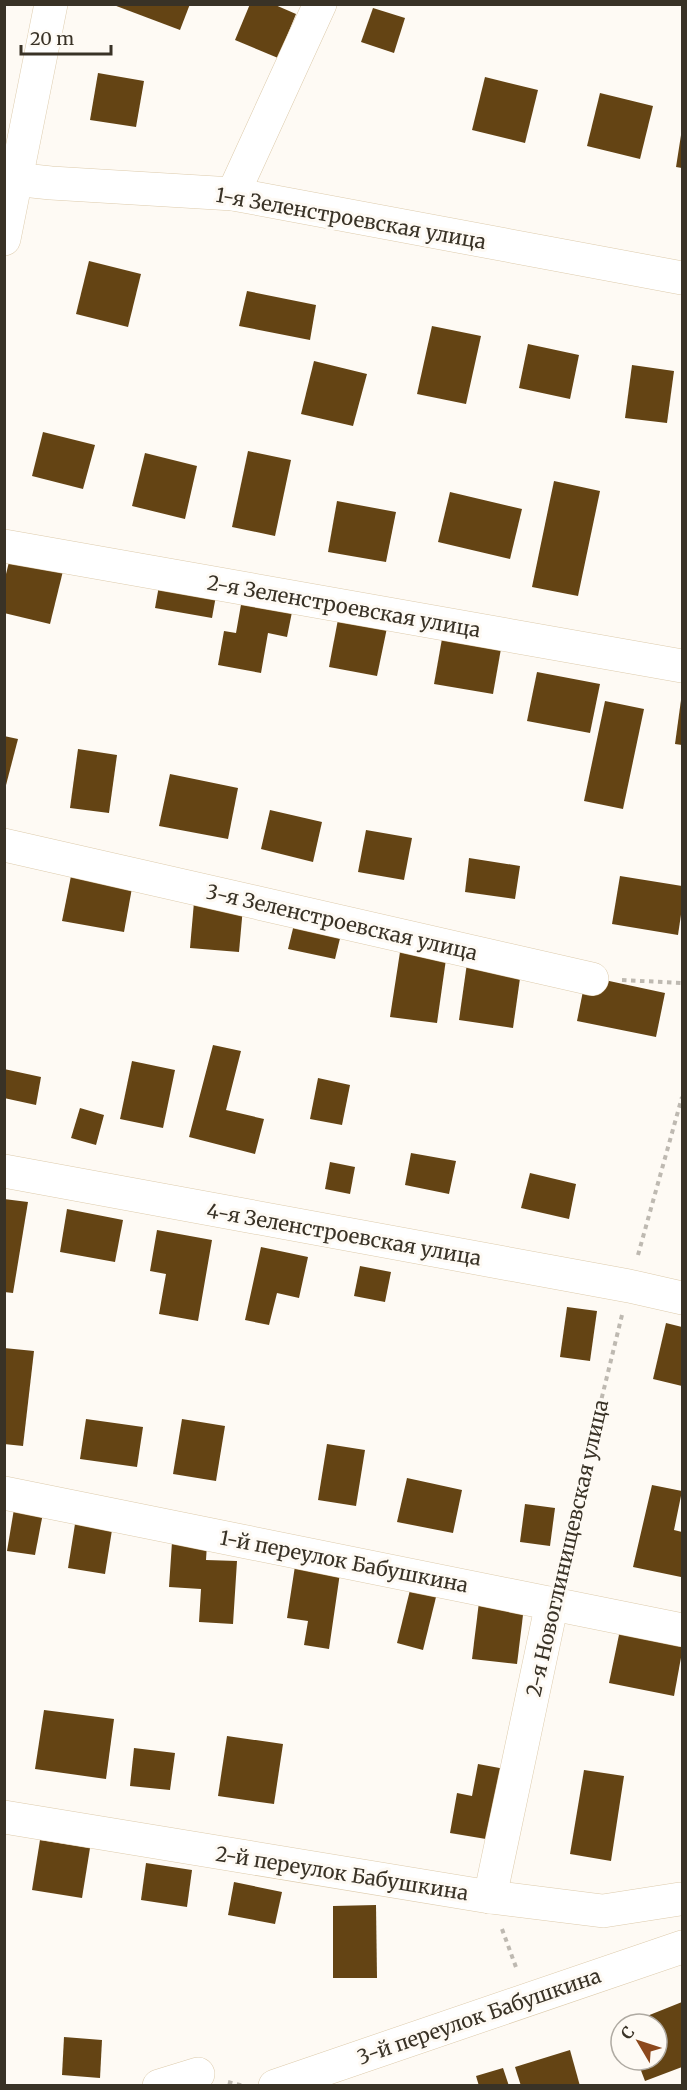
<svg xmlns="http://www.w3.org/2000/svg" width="687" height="2090" font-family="Merriweather,serif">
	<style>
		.building { fill: #644414 }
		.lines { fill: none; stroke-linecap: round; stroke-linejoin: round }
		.minor-casing { stroke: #ddcbac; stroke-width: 34 }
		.path { stroke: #beb9b1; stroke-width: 4; stroke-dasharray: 4.5 4.5; stroke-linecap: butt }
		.minor { stroke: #fff; stroke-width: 33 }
		.labels { text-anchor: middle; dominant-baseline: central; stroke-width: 6; stroke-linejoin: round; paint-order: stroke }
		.street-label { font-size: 20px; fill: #393226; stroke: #fefaf4 }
	</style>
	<rect width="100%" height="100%" fill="#fefaf4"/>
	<g class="building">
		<polygon points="111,4 190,4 180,30"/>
		<polygon points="250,4 273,4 296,14 278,58 235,40"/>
		<polygon points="373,8 405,18 394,53 361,42"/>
		<polygon points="98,73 144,81 136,127 90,120"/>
		<polygon points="485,77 538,90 525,143 472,130"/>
		<polygon points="600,93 653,106 640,159 587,146"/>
		<polygon points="681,135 682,135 682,168 676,167"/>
		<polygon points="89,261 141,274 128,327 76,314"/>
		<polygon points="247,291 316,305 310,340 239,326"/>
		<polygon points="432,326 481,336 466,404 417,394"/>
		<polygon points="528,344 579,355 570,399 519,388"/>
		<polygon points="314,361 367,374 353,426 301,414"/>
		<polygon points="632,365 674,371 667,423 625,418"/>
		<polygon points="43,432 95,445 83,489 32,476"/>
		<polygon points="248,451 291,460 275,536 232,527"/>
		<polygon points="145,453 197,466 185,519 132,506"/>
		<polygon points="554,481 600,491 578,596 532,587"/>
		<polygon points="450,492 522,509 510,559 438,542"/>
		<polygon points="337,501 396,512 386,562 328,552"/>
		<polygon points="10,558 63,571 50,624 4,613 4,582"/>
		<polygon points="160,580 217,590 212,618 155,608"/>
		<polygon points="242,599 293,607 287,637 268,633 261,673 218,665 224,631 236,633"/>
		<polygon points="339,614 388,623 377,676 329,667"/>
		<polygon points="443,633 502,643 493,694 434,684"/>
		<polygon points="537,672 600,684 590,733 527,721"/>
		<polygon points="681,700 682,700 682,745 675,744"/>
		<polygon points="605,701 644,709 623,809 584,801"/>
		<polygon points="4,736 18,739 5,789 4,789"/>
		<polygon points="78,749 117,755 109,813 70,808"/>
		<polygon points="170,774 238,788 228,839 159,826"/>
		<polygon points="270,810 322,822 313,862 261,849"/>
		<polygon points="366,830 412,838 404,880 358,872"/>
		<polygon points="469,858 520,866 515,899 465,892"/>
		<polygon points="71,876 132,888 124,932 62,921"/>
		<polygon points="620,876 682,886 682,908 678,935 612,924"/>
		<polygon points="194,902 243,907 239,952 190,948"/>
		<polygon points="296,916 343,926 335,959 288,949"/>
		<polygon points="402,939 448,945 437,1023 390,1017"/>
		<polygon points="468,956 522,964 513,1028 459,1020"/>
		<polygon points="586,976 665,993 656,1037 577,1021"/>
		<polygon points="213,1045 241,1051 226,1110 264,1119 255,1154 189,1137"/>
		<polygon points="132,1061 175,1070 163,1128 120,1119"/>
		<polygon points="4,1069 41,1077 36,1105 4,1098"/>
		<polygon points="318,1078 350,1085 342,1125 310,1119"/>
		<polygon points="80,1108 104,1115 96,1145 71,1138"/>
		<polygon points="411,1153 456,1161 449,1194 405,1185"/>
		<polygon points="330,1162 355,1167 350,1194 325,1189"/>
		<polygon points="530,1173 576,1184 569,1219 521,1208"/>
		<polygon points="4,1199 28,1202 13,1293 4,1292"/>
		<polygon points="67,1209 123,1220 115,1262 60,1252"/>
		<polygon points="157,1230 212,1240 198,1321 159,1314 166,1274 150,1271"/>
		<polygon points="261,1247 308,1257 299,1298 277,1293 269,1325 245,1320"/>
		<polygon points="360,1266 391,1272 385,1302 354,1296"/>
		<polygon points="567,1307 597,1311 590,1361 560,1357"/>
		<polygon points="666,1323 682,1327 682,1386 653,1379"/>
		<polygon points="4,1348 34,1351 23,1446 4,1444"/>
		<polygon points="86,1419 143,1427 137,1467 80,1459"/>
		<polygon points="182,1419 225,1426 216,1481 173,1474"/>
		<polygon points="327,1444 365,1450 356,1506 318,1500"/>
		<polygon points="407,1478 462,1490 453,1533 397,1522"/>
		<polygon points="652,1485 682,1491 674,1530 682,1532 681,1577 633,1567"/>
		<polygon points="525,1504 555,1508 550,1546 520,1542"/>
		<polygon points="14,1509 43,1513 35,1555 7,1551"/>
		<polygon points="75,1524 112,1530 105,1574 68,1568"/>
		<polygon points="172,1542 207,1544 206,1560 237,1561 233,1624 199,1622 201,1589 169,1587"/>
		<polygon points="295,1566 340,1573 329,1649 304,1645 308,1621 287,1618"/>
		<polygon points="411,1586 437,1593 423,1650 397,1643"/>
		<polygon points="479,1602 524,1607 517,1664 472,1659"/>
		<polygon points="620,1630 682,1643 682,1652 674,1696 609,1683"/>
		<polygon points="44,1710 114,1719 106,1779 35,1769"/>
		<polygon points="227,1736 283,1744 274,1804 218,1796"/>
		<polygon points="134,1748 175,1753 170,1790 130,1786"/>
		<polygon points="478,1764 505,1769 492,1840 450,1833 457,1793 472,1796"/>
		<polygon points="584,1770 624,1776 611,1861 570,1854"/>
		<polygon points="40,1840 90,1848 82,1898 32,1890"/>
		<polygon points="146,1863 192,1870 187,1907 141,1900"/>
		<polygon points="234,1882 282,1892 275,1924 228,1915"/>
		<polygon points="376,1905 377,1978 333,1978 333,1906"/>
		<polygon points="682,2002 682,2067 645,2081 637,2060 657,2060 657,2024 627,2024"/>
		<polygon points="64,2037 102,2040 100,2078 62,2075"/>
		<polygon points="570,2050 580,2086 521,2086 515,2067"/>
		<polygon points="503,2068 509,2086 479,2086 476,2076"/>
	</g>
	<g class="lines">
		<g class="minor-casing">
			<g id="minor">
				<polyline points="4,178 51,183 233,194 682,278"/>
				<polyline points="233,194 320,4"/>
				<polyline points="4,239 51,4"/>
				<polyline points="4,546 682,666"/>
				<polyline points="4,845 592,979"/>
				<polyline points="4,1171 629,1286 682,1298"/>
				<polyline points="4,1493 682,1630"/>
				<polyline points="4,1817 490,1897 603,1911 680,1899"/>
				<polyline points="490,1897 552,1603"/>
				<polyline points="159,2086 198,2074"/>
				<polyline points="275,2086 682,1947"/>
			</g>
		</g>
		<g class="path">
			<polyline points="622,980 682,983"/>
			<polyline points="638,1255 682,1097"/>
			<polyline points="559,1573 622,1315"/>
			<polyline points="502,1929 517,1970"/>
			<polyline points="228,2082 244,2086"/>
		</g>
		<use href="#minor" class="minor"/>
	</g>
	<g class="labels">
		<g class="street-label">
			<text transform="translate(351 218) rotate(10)">1-я Зеленстроевская улица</text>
			<text transform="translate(344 606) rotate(10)">2-я Зеленстроевская улица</text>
			<text transform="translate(342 922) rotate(13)">3-я Зеленстроевская улица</text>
			<text transform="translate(344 1234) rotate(10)">4-я Зеленстроевская улица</text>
			<text transform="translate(567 1548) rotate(-77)">2-я Новоглинищевская улица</text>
			<text transform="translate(344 1561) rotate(11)">1-й переулок Бабушкина</text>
			<text transform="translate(342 1873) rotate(9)">2-й переулок Бабушкина</text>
			<text transform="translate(479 2016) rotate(-19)">3-й переулок Бабушкина</text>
		</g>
	</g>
	<rect width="687" height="2090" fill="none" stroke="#393226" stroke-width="12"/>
	<g transform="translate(639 2042) rotate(309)"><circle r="28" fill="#fefaf4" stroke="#afaaa2" stroke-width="1.5"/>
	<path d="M0-4.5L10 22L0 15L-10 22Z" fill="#8c481c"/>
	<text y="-9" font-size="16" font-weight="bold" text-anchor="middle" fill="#393226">С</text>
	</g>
	<path d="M21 45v9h90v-9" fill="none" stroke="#393226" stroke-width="3"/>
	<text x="30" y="45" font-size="18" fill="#393226" stroke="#fefaf4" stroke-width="4.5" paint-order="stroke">20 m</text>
</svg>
